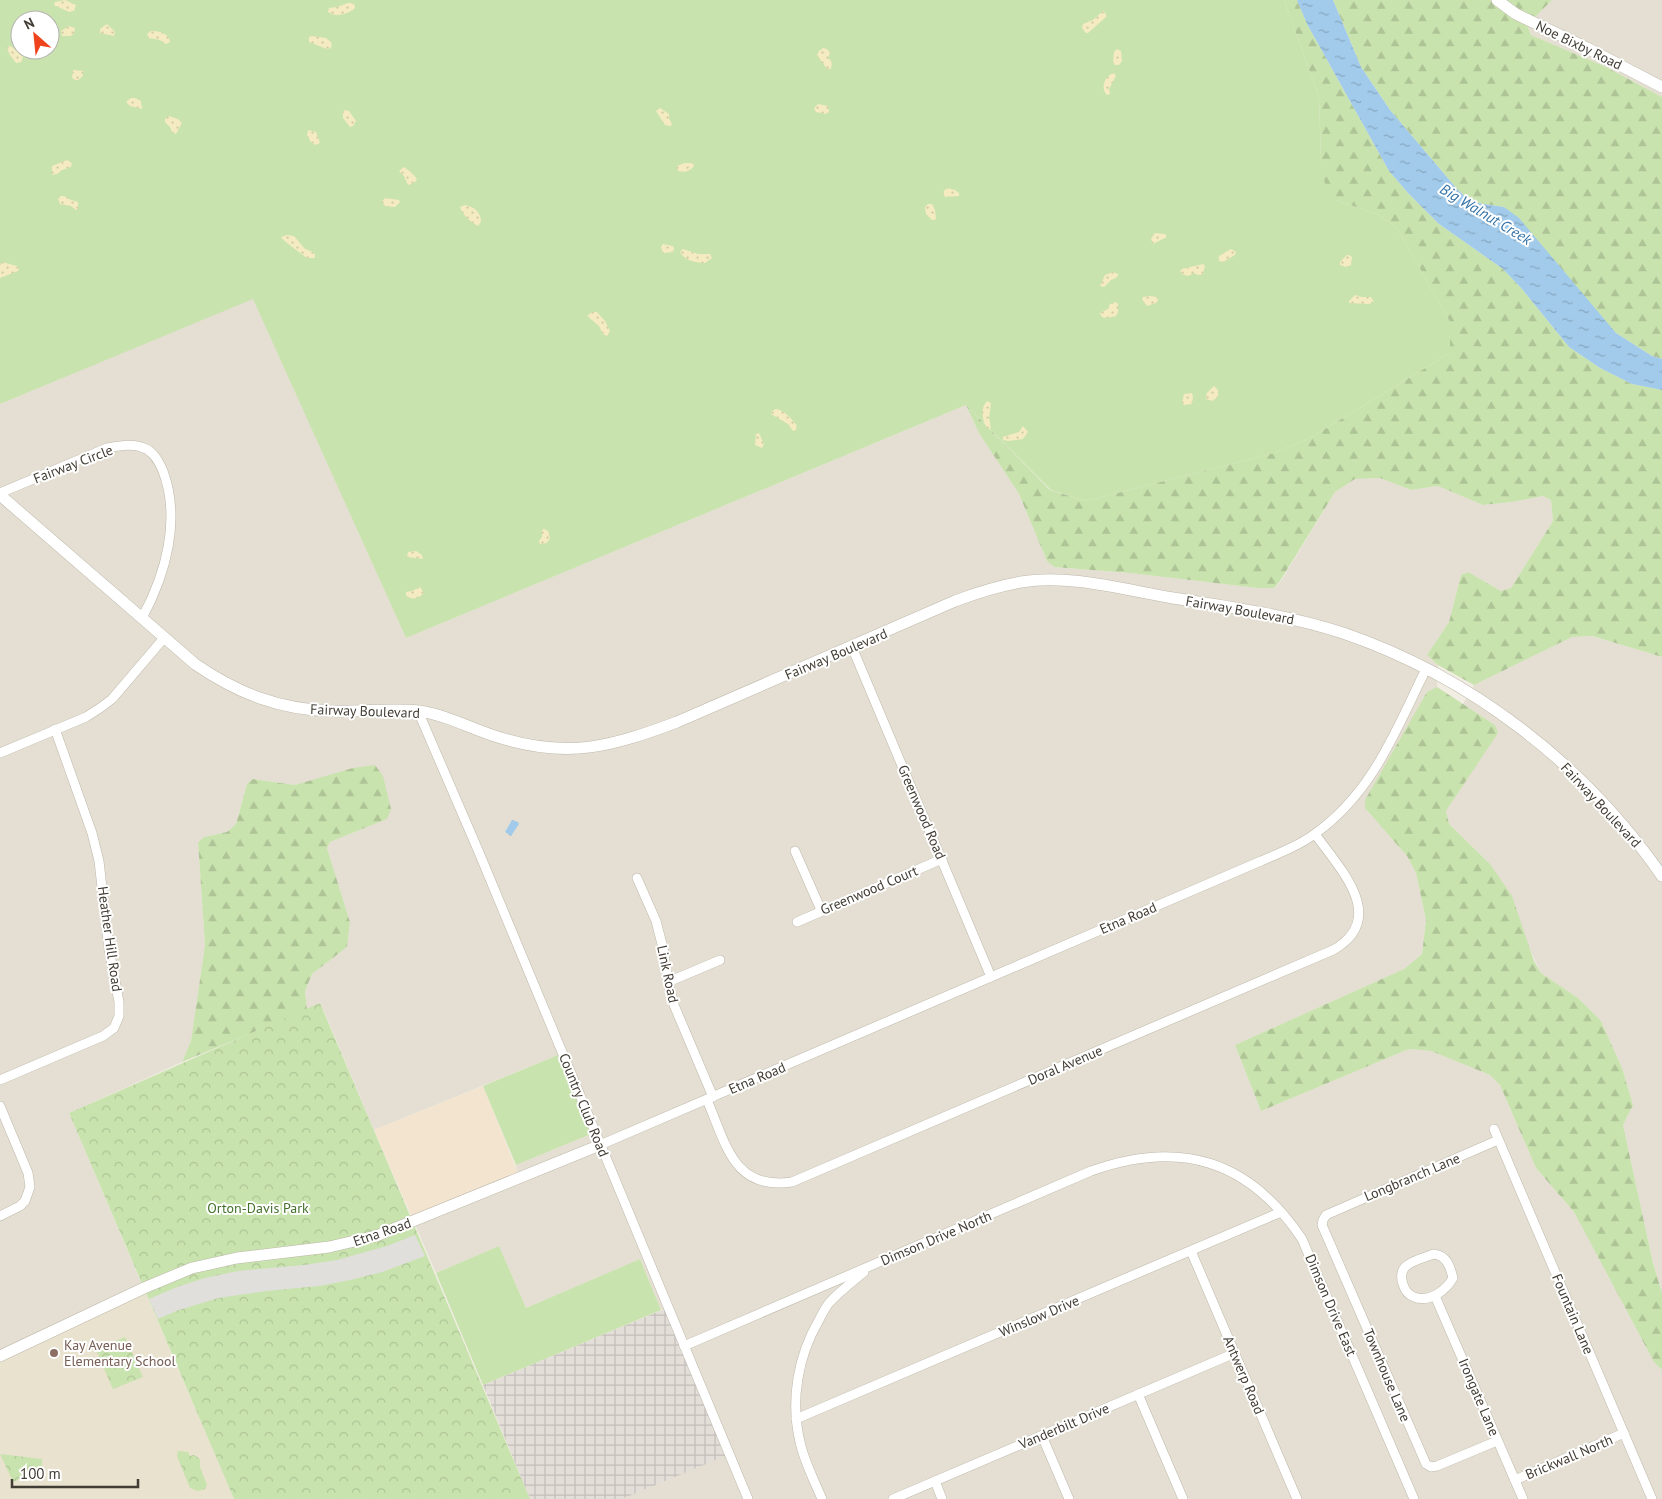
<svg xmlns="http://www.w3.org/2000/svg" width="1662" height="1499" font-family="'PT Sans',sans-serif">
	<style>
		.residential { fill: #e4dfd2 }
		.commercial { fill: #f2e4cf }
		.industrial { fill: url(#industrial-grid) }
		.education { fill: #e9e2ce }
		.grass { fill: #c9e3ae; fill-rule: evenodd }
		.forest { fill: url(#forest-firs) }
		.sand { fill: url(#sand-dots) }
		.park { fill: url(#park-crowns) }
		.parking { fill: #e1dfdc }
		.water { fill: url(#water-ripples) }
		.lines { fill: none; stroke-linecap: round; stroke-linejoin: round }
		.minor-casing { stroke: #beb8aa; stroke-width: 10 }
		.tertiary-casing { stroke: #beb8aa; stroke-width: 12 }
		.minor { stroke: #fff; stroke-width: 9 }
		.tertiary { stroke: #fff; stroke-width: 11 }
		.education-dot { fill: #8d6e63; stroke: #fff; stroke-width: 2 }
		.labels { text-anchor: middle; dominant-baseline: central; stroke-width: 4; stroke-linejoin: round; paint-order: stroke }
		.street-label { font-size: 14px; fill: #423d34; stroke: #fff }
		.park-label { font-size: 14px; fill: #43702b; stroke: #fff }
		.education-label { font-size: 14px; fill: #785e54; stroke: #fff; text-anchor: start }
		.water-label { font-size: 15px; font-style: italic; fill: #3473a7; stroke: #fff }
	</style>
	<defs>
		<pattern id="industrial-grid" width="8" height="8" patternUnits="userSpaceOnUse" patternTransform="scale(1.25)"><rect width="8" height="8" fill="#e3ded8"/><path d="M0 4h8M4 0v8" fill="none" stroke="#c4bfba"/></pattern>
		<pattern id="forest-firs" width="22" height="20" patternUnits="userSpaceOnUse" patternTransform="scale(1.25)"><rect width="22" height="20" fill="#c9e3ae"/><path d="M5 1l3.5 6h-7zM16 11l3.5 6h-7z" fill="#aec496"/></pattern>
		<pattern id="sand-dots" width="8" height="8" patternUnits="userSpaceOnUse" patternTransform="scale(1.25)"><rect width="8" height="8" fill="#f4ebc0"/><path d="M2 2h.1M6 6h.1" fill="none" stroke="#d2caa6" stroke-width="1.8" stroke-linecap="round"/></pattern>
		<pattern id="park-crowns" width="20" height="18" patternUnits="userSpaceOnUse" patternTransform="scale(1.25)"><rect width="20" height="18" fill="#c9e3ae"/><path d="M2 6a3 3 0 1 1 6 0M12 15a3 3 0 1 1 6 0" fill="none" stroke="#aec496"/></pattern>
		<pattern id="water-ripples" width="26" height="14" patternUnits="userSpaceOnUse" patternTransform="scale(1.25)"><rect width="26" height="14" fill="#a2cbeb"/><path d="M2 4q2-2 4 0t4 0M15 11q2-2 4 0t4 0" fill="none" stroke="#86a6bf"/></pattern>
	</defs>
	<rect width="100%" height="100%" fill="#f1ede3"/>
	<g class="residential">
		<polygon points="1552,0 1662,0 1662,97 1606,67 1531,35 1527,25"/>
		<polygon points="253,298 406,638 966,405 979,433 1019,494 1047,561 1054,567 1130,573 1258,588 1274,588 1281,581 1335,492 1355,479 1380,478 1411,490 1438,486 1483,505 1512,502 1543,496 1551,500 1553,521 1511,588 1501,591 1468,572 1461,575 1449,622 1427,655 1438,665 1437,687 1427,692 1365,808 1407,856 1416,873 1426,920 1422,954 1404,969 1235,1045 1261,1111 1409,1049 1431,1051 1490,1075 1500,1085 1536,1168 1574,1212 1654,1362 1662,1370 1662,1499 622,1499 730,1453 669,1307 661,1310 640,1259 526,1308 499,1246 436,1273 414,1222 519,1178 516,1165 591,1134 558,1055 374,1130 321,1004 307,1010 305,991 312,974 347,947 350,922 327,848 330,842 387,819 307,782 295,785 253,779 247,784 236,824 227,832 204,837 198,842 205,945 191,1041 182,1062 69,1113 145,1292 0,1362 0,404"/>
		<polygon points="1591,636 1662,657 1662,1293 1653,1263 1623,1125 1633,1105 1622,1068 1601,1021 1578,998 1541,973 1490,864 1449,824 1446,811 1497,733 1495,725 1463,704 1474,685 1572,637"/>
	</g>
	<polygon class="commercial" points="483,1086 520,1178 414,1222 374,1130"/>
	<polygon class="industrial" points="669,1307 730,1454 622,1499 530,1499 483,1385"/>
	<polygon class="education" points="145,1292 234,1499 0,1499 0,1362"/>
	<g class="grass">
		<path d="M0 0H1284L1319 97 1321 160 1336 200 1379 215 1397 228 1450 322V353L1310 438 1274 453 1086 501 1051 490 966 405 406 638 253 299 0 404ZM20 20H50V50H20Z"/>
		<polygon points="558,1055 591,1134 516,1165 483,1086"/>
		<polygon points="499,1246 526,1308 640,1259 661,1310 483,1385 436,1273"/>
	</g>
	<g class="forest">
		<polygon points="1284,0 1297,0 1307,24 1389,171 1408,193 1439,224 1503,269 1522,289 1569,347 1600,368 1632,384 1662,390 1662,657 1592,636 1572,637 1474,685 1438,665 1427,655 1449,622 1461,575 1468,572 1501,591 1511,588 1553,521 1551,500 1543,496 1512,502 1483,505 1438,486 1411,490 1380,478 1355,479 1335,492 1280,581 1274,588 1258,588 1130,573 1054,567 1047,561 1019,494 979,433 966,405 1050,490 1086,501 1274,453 1310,438 1450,353 1450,322 1397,228 1379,215 1336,200 1326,190 1321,160 1319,97"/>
		<polygon points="1333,0 1552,0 1527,25 1531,35 1606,67 1662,97 1662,359 1652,356 1616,333 1504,207 1471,202 1457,189 1390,110 1361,67"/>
		<polygon points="1437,687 1495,725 1498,733 1446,811 1449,824 1490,864 1512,896 1534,961 1541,973 1578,998 1601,1021 1622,1068 1633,1105 1623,1125 1653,1263 1662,1293 1662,1370 1654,1362 1574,1212 1536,1168 1500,1085 1490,1075 1431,1051 1409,1049 1261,1111 1235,1045 1404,969 1422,954 1426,920 1416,873 1407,856 1365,808 1365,800 1427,692"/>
		<polygon points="375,765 383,776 391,809 387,819 330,842 327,848 350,922 347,947 312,974 305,991 307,1010 182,1062 191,1041 205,945 198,842 204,837 227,832 236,824 247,784 253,779 295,785 353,768"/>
	</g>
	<g class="sand">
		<polygon points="65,0 76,5 74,11 69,12 54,5 55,2"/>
		<path d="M348 3H353L355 6V8C348 14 336 18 328 12L329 8 337 7Z"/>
		<polygon points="1103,11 1106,14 1106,17 1088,33 1086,33 1082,28 1083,24 1093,20"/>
		<polygon points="107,24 115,32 114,36 100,33 100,29"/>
		<polygon points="69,26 75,28 74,33 71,36 62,36 61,31"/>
		<path d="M151 31C159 31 169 33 170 42L166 44 160 40 149 38 147 34Z"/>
		<polygon points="312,36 326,38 332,43 331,48 327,49 309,42 309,37"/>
		<polygon points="8,46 12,47 23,57 21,62 16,63 10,55 7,48"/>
		<polygon points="823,48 827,49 830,53 828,58 832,62 831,69 827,69 817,55 819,51"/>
		<polygon points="1117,49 1121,51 1122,61 1119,65 1115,65 1113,62 1114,52"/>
		<polygon points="73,70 84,71 82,77 78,80 75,80 72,78"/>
		<path d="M1114 73 1116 76 1109 89 1110 94 1107 95C1100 88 1105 75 1114 73Z"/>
		<polygon points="131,98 135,98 141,101 142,109 130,106 126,102"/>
		<polygon points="818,104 828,106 829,112 825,114 816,112 814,108"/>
		<polygon points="660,108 669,114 669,119 672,123 671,126 665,125 656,111"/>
		<polygon points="345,110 349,111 356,121 353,126 350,127 343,118 343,112"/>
		<polygon points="169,116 178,119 182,123 176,134 172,132 170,127 165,122 165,119"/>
		<polygon points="308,130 316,132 320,143 315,145 311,142 307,135"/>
		<polygon points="67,160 72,163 71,167 62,170 57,174 52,175 52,166"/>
		<path d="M684 163H693L694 166C691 171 683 173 678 171L677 166Z"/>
		<polygon points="404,167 412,173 417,179 415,182 409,185 407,183 404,176 399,171"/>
		<polygon points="947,188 955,190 959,193 959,196 945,197 943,192"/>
		<polygon points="61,196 64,196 71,200 78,202 78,209 76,210 71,206 60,204 58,199"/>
		<polygon points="385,198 399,200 400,202 395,207 385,206 382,202"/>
		<polygon points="928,204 932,204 935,210 936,219 934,220 932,220 926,214 925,207"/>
		<path d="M465 205C474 207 481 212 481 222L478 226C470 222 462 214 460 207Z"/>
		<polygon points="1155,233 1165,234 1167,237 1153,244 1151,239"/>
		<path d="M287 235 294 236 305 249 313 252 315 255V258H307C301 253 284 242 281 237Z"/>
		<polygon points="663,244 673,246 674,249 673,252 663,253 661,247"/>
		<path d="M683 249 698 254H710L712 258 705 263C696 263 685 261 680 252Z"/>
		<polygon points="1231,249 1236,252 1235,255 1223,262 1219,261 1219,256"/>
		<polygon points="1347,255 1349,255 1352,257 1351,265 1346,267 1340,265 1340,262"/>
		<polygon points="2,262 17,266 19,269 18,271 0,278 0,266"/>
		<polygon points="1203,264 1205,266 1203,274 1198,275 1194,273 1188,276 1182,274 1180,271 1182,269"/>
		<polygon points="1113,272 1118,274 1118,277 1111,280 1104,287 1100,286 1105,275"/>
		<polygon points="1355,295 1362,297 1371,297 1374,302 1369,304 1349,303 1349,301"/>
		<polygon points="1149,296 1157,297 1158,300 1156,303 1147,306 1142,299 1143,297"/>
		<polygon points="1116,302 1118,304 1118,312 1116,316 1106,318 1102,317 1100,313 1108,309 1110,304"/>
		<polygon points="592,312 597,312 605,321 610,331 607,336 603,334 599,326 587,316"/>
		<polygon points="1214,386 1218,390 1218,397 1212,401 1206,399 1207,393"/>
		<polygon points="1192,393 1193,397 1192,404 1184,405 1182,403 1184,394"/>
		<path d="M987 401 991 403 989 418 991 428 988 429C982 422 980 408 987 401Z"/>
		<path d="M776 409C784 410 792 419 797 426L796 430 793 431 788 424 771 414 772 411Z"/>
		<polygon points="1023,426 1028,432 1023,439 1008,441 1003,440 1003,437 1019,432"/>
		<polygon points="759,433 764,444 762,448 755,445 756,434"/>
		<polygon points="544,529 548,531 550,538 547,543 540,544 539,541 542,537 542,530"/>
		<polygon points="416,551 422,555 423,559 407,557 408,552"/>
		<path d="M420 587 424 593C418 599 413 600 406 596V592L412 591Z"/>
	</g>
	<g class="park">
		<polygon points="320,1003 530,1499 234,1499 69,1113"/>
		<polygon points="125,1337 143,1377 113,1389 96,1350"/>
		<polygon points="178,1451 188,1452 190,1456 194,1455 200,1459 200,1467 207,1485 205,1489 198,1491 190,1488 177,1456"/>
		<polygon points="0,1454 42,1459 42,1469 13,1482"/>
	</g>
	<polygon class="parking" points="415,1235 425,1256 382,1272 350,1280 319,1286 266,1291 218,1298 176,1311 158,1319 149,1299 177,1287 205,1278 238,1271 304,1265 337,1260 387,1246"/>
	<g class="water">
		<polygon points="1297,0 1333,0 1361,67 1390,110 1457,189 1471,202 1504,207 1519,218 1616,333 1652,356 1662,359 1662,390 1632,384 1600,368 1569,347 1522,289 1503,269 1439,224 1408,193 1389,171 1307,24"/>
		<polygon points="512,820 518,822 519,824 511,836 505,832"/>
	</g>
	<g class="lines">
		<g class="minor-casing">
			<g id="minor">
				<path d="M0 493 107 448C119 446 132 443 144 448 154 452 159 462 163 471 181 519 166 574 142 618"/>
				<polyline points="852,647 991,977"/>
				<polyline points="418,711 478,850 748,1499"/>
				<polyline points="0,753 86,717 100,708 112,699 164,638"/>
				<polyline points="795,851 821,910"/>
				<polyline points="637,878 656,921 663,948 668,982 674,1005 713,1097"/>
				<polyline points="797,922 942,859"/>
				<polyline points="668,982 720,960"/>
				<polyline points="0,1080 103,1036 114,1028 119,1016 119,1002 109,949 99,861 92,833 55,729"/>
				<path d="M707 1100C726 1143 733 1191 792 1182L1333 950C1389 918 1340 869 1315 834"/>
				<polyline points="0,1106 28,1173 30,1187 25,1201 20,1206 0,1216"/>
				<polyline points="1494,1129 1652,1499"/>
				<path d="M600 1145 1261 861C1280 853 1300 845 1316 833 1373 792 1396 730 1426 669"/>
				<polyline points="1191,1251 1297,1499"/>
				<path d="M1434 1254C1447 1256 1450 1266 1453 1278 1446 1290 1430 1303 1414 1297 1403 1293 1398 1275 1405 1267 1412 1260 1426 1257 1434 1254Z"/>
				<polyline points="1435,1296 1523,1499"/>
				<path d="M684 1346 1091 1171C1180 1139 1249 1160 1302 1239L1414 1499"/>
				<polyline points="1138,1394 1183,1499"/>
				<polyline points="796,1419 1281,1212"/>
				<polyline points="1042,1436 1069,1499"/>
				<polyline points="1497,1441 1437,1466 1431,1467 1426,1464 1322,1225 1323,1220 1326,1215 1498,1140"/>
				<polyline points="1515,1480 1624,1433"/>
				<polyline points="935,1481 942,1499"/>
				<path d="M822 1499C814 1480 804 1461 800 1442 790 1400 798 1356 819 1320 822 1314 825 1308 829 1303 839 1292 852 1282 864 1272"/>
				<polyline points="893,1499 1235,1353"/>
			</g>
		</g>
		<g class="tertiary-casing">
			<g id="tertiary">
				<polyline points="1497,0 1516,14 1587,48 1662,87"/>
				<path d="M0 495 195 664C237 693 280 710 332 711 361 712 390 708 419 711 448 715 473 730 501 738 570 759 613 746 677 722L955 601C976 593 998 586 1021 582 1071 574 1124 590 1173 598 1230 607 1288 615 1343 633 1472 677 1585 765 1662 876"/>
				<polyline points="0,1356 144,1288 192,1268 237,1258 329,1247 376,1236 600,1145"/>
			</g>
		</g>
		<use href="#minor" class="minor"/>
		<use href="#tertiary" class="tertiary"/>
	</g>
	<circle class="education-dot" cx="54" cy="1353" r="5"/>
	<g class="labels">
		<g class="street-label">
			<text transform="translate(1579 45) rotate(26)">Noe Bixby Road</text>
			<text transform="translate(73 464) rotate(-21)">Fairway Circle</text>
			<text transform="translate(1240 610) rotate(10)">Fairway Boulevard</text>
			<text transform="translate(836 654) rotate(-23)">Fairway Boulevard</text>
			<text transform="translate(365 711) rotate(2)">Fairway Boulevard</text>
			<text transform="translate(1601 805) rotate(47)">Fairway Boulevard</text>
			<text transform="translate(922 812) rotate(67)">Greenwood Road</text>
			<text transform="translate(869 890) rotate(-23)">Greenwood Court</text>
			<text transform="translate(1128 918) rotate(-23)">Etna Road</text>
			<text transform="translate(110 939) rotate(82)">Heather Hill Road</text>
			<text transform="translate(668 974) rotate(78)">Link Road</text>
			<text transform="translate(1065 1065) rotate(-23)">Doral Avenue</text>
			<text transform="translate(757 1078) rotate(-23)">Etna Road</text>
			<text transform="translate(584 1105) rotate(68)">Country Club Road</text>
			<text transform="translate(1412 1177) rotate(-23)">Longbranch Lane</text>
			<text transform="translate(382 1232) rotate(-19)">Etna Road</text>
			<text transform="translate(936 1238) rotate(-23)">Dimson Drive North</text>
			<text transform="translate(1331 1305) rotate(67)">Dimson Drive East</text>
			<text transform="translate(1573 1314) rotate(67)">Fountain Lane</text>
			<text transform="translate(1039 1316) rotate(-23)">Winslow Drive</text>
			<text transform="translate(1244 1375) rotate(67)">Antwerp Road</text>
			<text transform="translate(1387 1375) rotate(67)">Townhouse Lane</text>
			<text transform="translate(1479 1397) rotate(67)">Irongate Lane</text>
			<text transform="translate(1064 1426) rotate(-23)">Vanderbilt Drive</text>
			<text transform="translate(1569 1457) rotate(-23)">Brickwall North</text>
		</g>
		<g class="park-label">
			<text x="258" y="1208">Orton-Davis Park</text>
		</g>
		<g class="education-label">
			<text x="64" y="1345">Kay Avenue<tspan x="64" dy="16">Elementary School</tspan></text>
		</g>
		<g class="water-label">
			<text transform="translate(1486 214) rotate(31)">Big Walnut Creek</text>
		</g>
	</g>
	<g transform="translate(35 35) rotate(333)"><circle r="24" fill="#ffffff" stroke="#b3b1ae"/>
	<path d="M0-4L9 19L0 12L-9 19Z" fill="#ee431d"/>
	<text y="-8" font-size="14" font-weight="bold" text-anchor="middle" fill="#423d34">N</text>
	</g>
	<path d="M12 1479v8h126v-8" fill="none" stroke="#423d34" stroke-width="2.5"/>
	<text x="20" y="1479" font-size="15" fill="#423d34" stroke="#ffffff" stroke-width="4" paint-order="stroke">100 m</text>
</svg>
